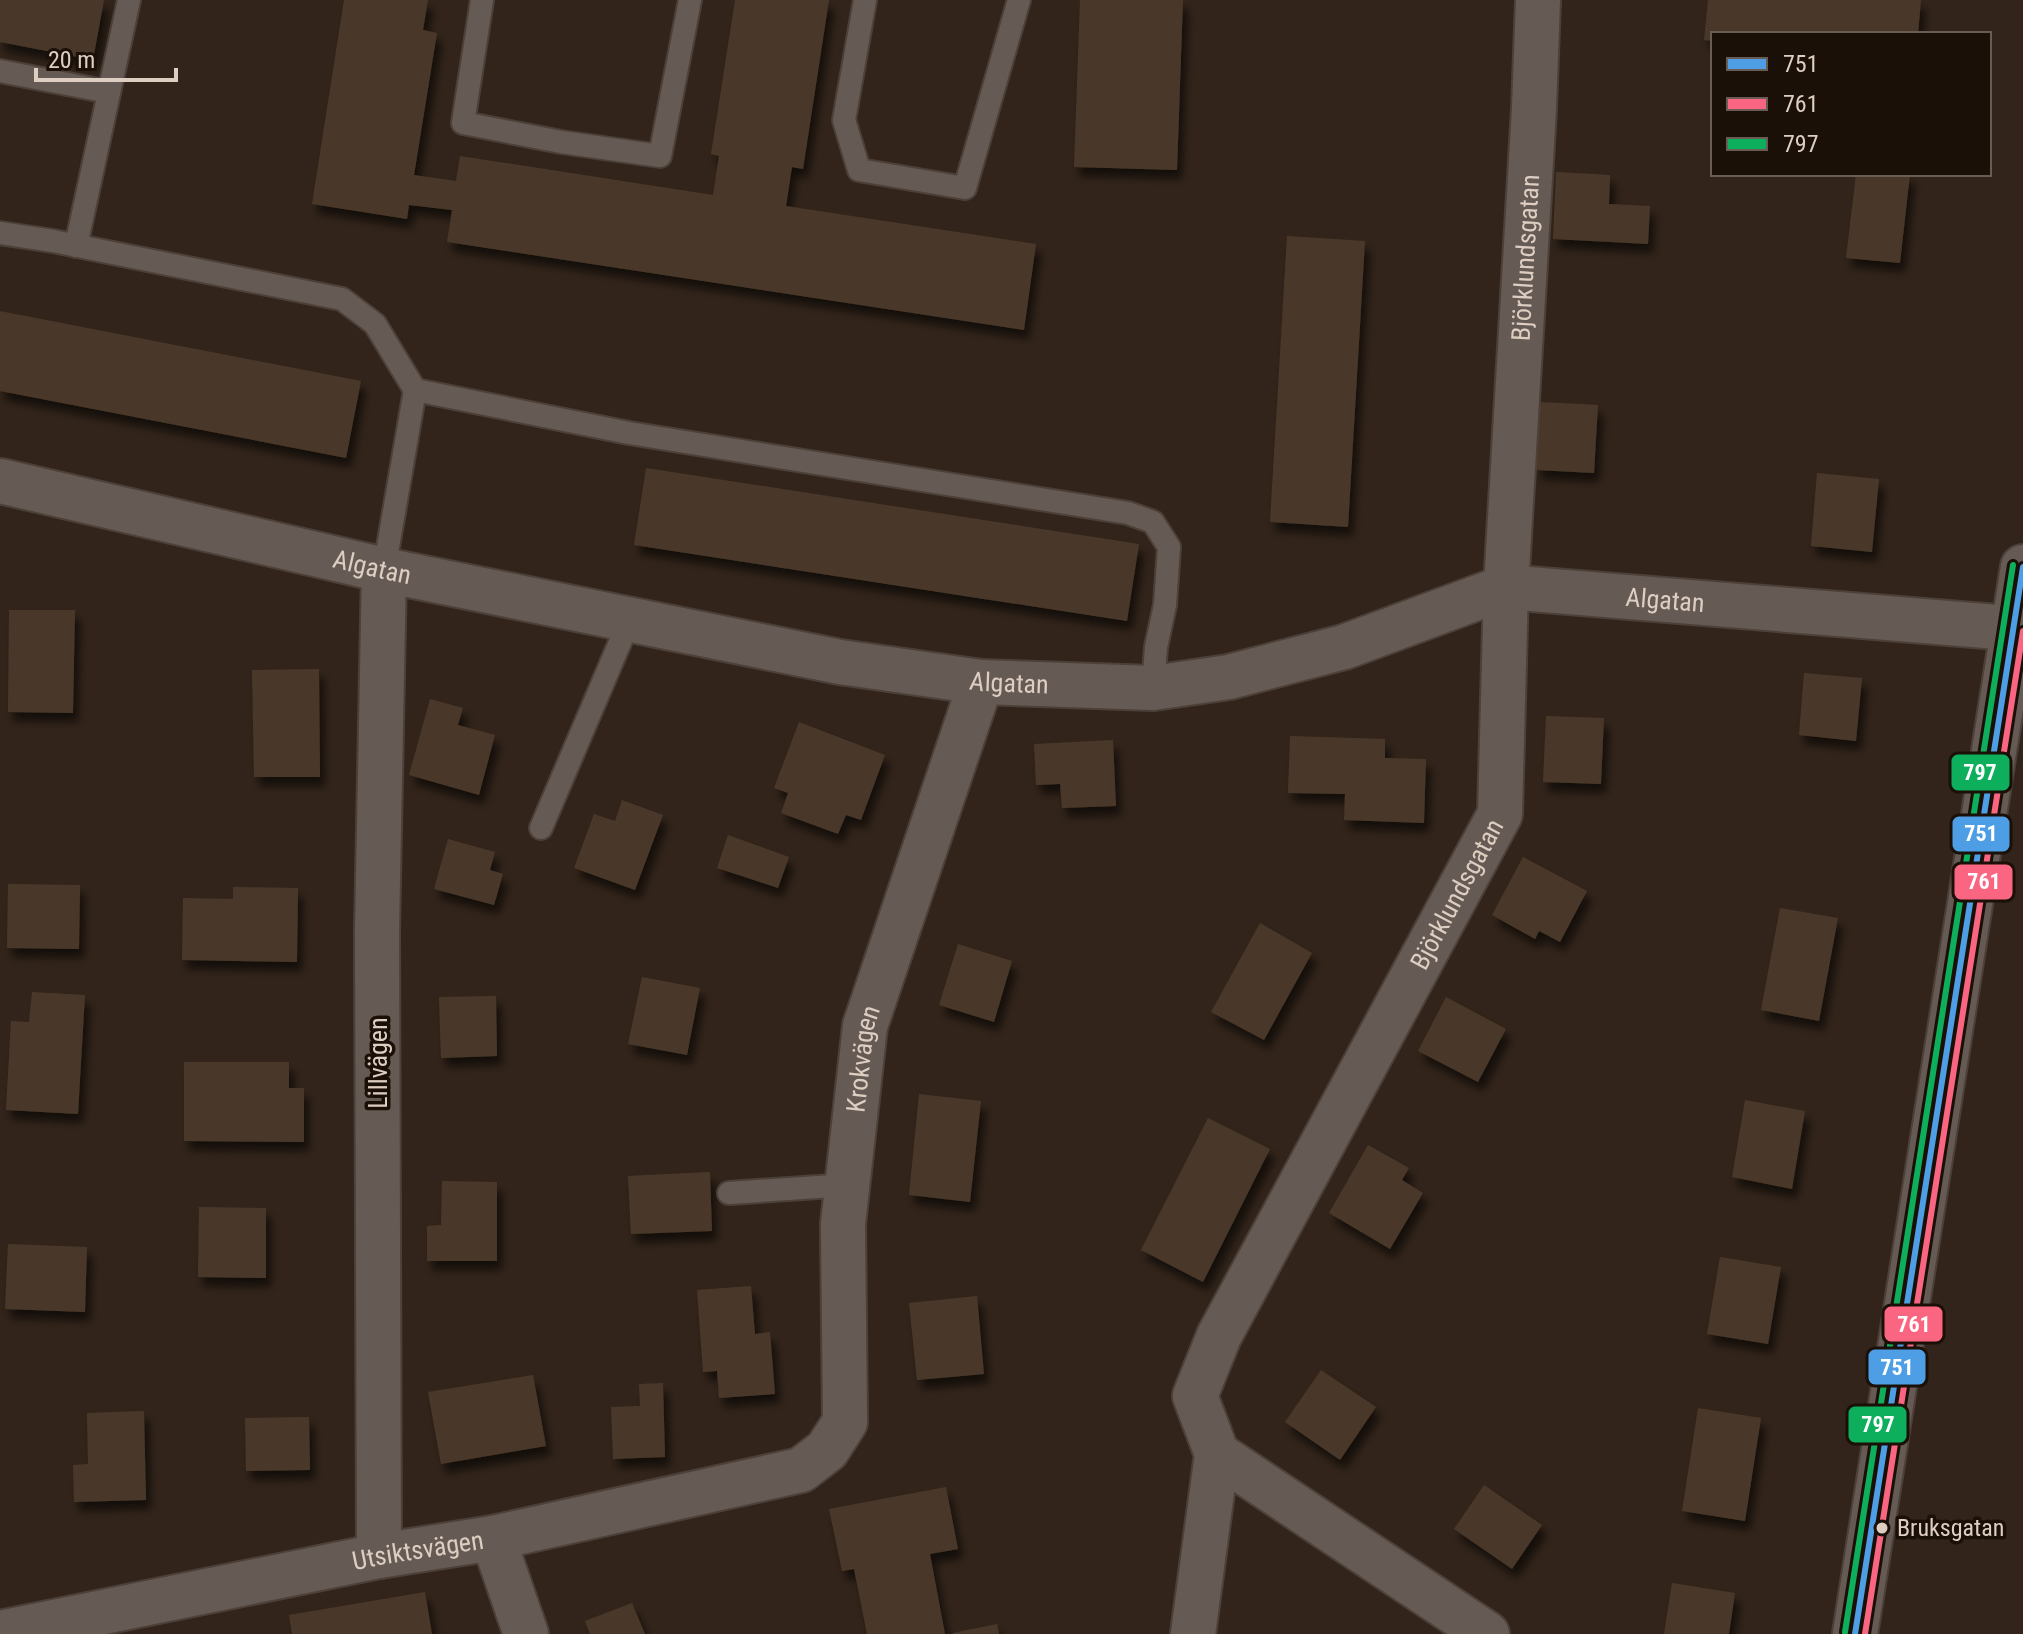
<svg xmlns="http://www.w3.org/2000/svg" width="2023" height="1634" font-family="'Roboto Condensed',sans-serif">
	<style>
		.building { fill: #493929; filter: url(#shadow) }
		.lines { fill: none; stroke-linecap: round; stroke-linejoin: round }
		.service-casing { stroke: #4c4039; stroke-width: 26 }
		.minor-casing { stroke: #4c4039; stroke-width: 48 }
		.tertiary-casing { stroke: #4c4039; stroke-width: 48 }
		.service { stroke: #665b54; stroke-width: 22 }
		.minor { stroke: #665b54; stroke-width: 44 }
		.tertiary { stroke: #665b54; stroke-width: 44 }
		.bus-1-casing { stroke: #1b1007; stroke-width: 12 }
		.bus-2-casing { stroke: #1b1007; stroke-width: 12 }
		.bus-3-casing { stroke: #1b1007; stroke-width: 12 }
		.bus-1 { stroke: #4d9ee5; stroke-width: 6 }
		.bus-2 { stroke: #fa6682; stroke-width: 6 }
		.bus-3 { stroke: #0daf5c; stroke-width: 6 }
		.bus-dot { fill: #decec2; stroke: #1b1007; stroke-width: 3 }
		.labels { text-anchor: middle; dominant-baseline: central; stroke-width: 7; stroke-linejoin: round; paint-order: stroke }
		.bus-label { font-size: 24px; fill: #decec2; stroke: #1b1007; text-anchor: start }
		.street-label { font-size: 26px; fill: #decec2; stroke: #1b1007 }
		.line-badge { stroke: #1b1007; stroke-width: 3 }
		.badge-label { font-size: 22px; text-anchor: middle; font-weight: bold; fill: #fff }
	</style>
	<defs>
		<filter id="shadow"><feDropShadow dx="5" dy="9" stdDeviation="4" flood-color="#0009"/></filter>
	</defs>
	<rect width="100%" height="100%" fill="#32241a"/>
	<g class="building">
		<polygon points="0,0 104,0 93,60 0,42"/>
		<polygon points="344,0 428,0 423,30 437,33 414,175 456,181 460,156 713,195 719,156 711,154 735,0 829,0 803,169 792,167 786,206 1036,244 1024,330 447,242 452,210 409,205 407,219 312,204"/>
		<polygon points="1080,0 1183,0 1177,170 1074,167"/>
		<polygon points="1708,0 1921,0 1918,34 1713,34 1713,41 1704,40"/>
		<polygon points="1556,172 1610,175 1609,204 1650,206 1648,244 1553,239"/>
		<polygon points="1856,174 1910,174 1900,263 1846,258"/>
		<polygon points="1287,236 1365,241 1348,527 1270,522"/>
		<polygon points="0,311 361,381 346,458 0,391"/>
		<polygon points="1540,402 1598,405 1594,473 1536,470"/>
		<polygon points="646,468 1139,544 1127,621 634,545"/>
		<polygon points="1817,473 1879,479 1872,552 1811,546"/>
		<polygon points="9,610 75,610 73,713 8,712"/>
		<polygon points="319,669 320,777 254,777 252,670"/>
		<polygon points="1804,673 1862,678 1856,741 1799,735"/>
		<polygon points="430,699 463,708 458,725 495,735 479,795 409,775"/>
		<polygon points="1546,716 1604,718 1601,784 1543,782"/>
		<polygon points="799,722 885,755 861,820 846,815 838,834 781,813 788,793 774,788"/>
		<polygon points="1290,736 1385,739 1385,758 1426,759 1424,823 1344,820 1345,794 1288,793"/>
		<polygon points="1113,740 1116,806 1062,808 1060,784 1036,785 1034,744"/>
		<polygon points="622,800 663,815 635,890 574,868 594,814 615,821"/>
		<polygon points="728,835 789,857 778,888 717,868"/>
		<polygon points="448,839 495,852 490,870 503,874 494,905 434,889"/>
		<polygon points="1523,857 1587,891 1560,942 1539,931 1535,939 1492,915"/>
		<polygon points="8,884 80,885 79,949 7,948"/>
		<polygon points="233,887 298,888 297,962 182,960 183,898 233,899"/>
		<polygon points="1780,908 1838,918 1819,1021 1761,1010"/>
		<polygon points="1260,923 1312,953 1264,1040 1211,1012"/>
		<polygon points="958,944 1012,961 994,1022 939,1005"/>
		<polygon points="642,977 700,988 687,1055 628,1044"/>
		<polygon points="32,992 85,995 78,1114 6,1110 11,1021 29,1022"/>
		<polygon points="496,996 497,1056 441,1058 439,997"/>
		<polygon points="1446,997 1506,1029 1478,1082 1418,1051"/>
		<polygon points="184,1062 289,1062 289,1088 304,1088 304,1142 184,1141"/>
		<polygon points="919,1094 981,1101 970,1202 909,1195"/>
		<polygon points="1745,1100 1805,1111 1792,1189 1732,1177"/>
		<polygon points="1208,1118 1270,1149 1203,1282 1141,1250"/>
		<polygon points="1368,1145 1409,1168 1402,1180 1423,1193 1390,1249 1329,1213"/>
		<polygon points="710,1172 712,1231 631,1234 628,1176"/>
		<polygon points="442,1181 497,1182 497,1261 427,1261 427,1226 441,1225"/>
		<polygon points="199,1207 266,1208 266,1278 198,1277"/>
		<polygon points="8,1244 87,1247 85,1312 5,1309"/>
		<polygon points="1720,1257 1781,1267 1768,1344 1707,1334"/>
		<polygon points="751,1286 755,1334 770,1332 775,1394 719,1398 717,1371 703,1372 697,1290"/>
		<polygon points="977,1296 984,1374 917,1380 909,1303"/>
		<polygon points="1321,1370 1376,1407 1340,1460 1285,1422"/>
		<polygon points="533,1375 546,1446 441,1464 428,1392"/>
		<polygon points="663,1383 665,1457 613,1459 611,1407 640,1406 639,1384"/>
		<polygon points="1698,1408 1761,1418 1745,1521 1682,1511"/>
		<polygon points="144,1411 146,1500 74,1502 73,1465 88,1464 87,1413"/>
		<polygon points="309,1417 310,1470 246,1471 245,1418"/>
		<polygon points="1484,1485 1542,1525 1512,1569 1454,1529"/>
		<polygon points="946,1487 958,1549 930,1554 945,1634 867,1634 854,1569 842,1571 829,1509"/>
		<polygon points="1672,1583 1735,1593 1729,1634 1664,1634"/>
		<polygon points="425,1592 432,1634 292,1634 289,1615"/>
		<polygon points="632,1603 645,1634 590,1634 585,1621"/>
		<polygon points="997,1624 999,1634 953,1634 953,1633"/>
	</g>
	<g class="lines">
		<g class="service-casing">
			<g id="service">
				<polyline points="482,0 463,123 561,142 660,156 690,0"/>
				<polyline points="865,0 844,120 859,170 965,188 1019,0"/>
				<polyline points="0,71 109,92"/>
				<polyline points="0,233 53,241 342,299 375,324 415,390"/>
				<polyline points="76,246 129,0"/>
				<polyline points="384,570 415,390 629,433 1128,513 1153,522 1169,547 1165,605 1156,647 1153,688"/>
				<polyline points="541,828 630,619"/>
				<polyline points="729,1193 848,1185"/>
			</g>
		</g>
		<g class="minor-casing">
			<g id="minor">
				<path id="s1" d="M0 481 384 570 840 662 981 682 1153 688 1229 677 1344 647 1506 587 2023 629"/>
				<polyline points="1217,1454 1487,1634"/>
				<polyline points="493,1538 526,1634"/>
				<polyline points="379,1556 377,931 384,570"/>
				<path id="s2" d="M0 1633 379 1556 493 1538 801 1470 827 1450 845 1422 843 1224 865 1026 981 682"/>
				<path id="s3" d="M1193 1634 1217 1454 1195 1396 1219 1336 1500 814 1506 587 1534 109 1538 0"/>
			</g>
		</g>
		<g class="tertiary-casing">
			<polyline id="tertiary" points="1855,1634 2023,567"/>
		</g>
		<use href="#service" class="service"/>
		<use href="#minor" class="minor"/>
		<use href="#tertiary" class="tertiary"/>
		<g class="bus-1-casing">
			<polyline id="bus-1" points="1855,1634 2023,567"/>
		</g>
		<g class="bus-2-casing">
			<polyline id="bus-2" points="1865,1634 2023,631"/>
		</g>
		<g class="bus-3-casing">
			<polyline id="bus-3" points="1845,1632 2013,565"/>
		</g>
		<use href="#bus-1" class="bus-1"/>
		<use href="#bus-2" class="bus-2"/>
		<use href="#bus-3" class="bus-3"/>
	</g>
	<circle class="bus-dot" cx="1882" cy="1528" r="7"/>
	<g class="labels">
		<g class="bus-label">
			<text x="1897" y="1528">Bruksgatan</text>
		</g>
		<g class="street-label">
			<text stroke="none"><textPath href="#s3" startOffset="1458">Björklundsgatan</textPath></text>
			<text stroke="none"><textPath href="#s1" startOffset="382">Algatan</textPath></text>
			<text stroke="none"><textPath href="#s1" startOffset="1702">Algatan</textPath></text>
			<text stroke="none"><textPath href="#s1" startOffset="1030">Algatan</textPath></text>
			<text stroke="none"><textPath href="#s3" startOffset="810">Björklundsgatan</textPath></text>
			<text stroke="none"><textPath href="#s2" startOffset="1248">Krokvägen</textPath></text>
			<text transform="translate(378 1063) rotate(-90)">Lillvägen</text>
			<text stroke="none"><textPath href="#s2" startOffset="426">Utsiktsvägen</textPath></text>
		</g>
	</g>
	<g class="line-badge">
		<rect x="1950" y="753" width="61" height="39" rx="8" fill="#0daf5c"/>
		<rect x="1951" y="815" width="60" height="38" rx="8" fill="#4d9ee5"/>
		<rect x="1953" y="863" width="61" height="38" rx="8" fill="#fa6682"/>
		<rect x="1883" y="1305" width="61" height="38" rx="8" fill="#fa6682"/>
		<rect x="1867" y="1348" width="60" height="38" rx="8" fill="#4d9ee5"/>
		<rect x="1847" y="1405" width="61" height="39" rx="8" fill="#0daf5c"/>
	</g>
	<g class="badge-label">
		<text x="1980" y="780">797</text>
		<text x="1981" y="841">751</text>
		<text x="1984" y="889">761</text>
		<text x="1914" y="1332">761</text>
		<text x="1897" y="1375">751</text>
		<text x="1878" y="1432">797</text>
	</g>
	<rect x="1711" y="32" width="280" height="144" fill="#1b1007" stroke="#695c52" stroke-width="2"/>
	<rect x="1727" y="58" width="40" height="12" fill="#4d9ee5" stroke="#695c52" stroke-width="2"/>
	<text x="1783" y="72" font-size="24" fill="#decec2">751</text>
	<rect x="1727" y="98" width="40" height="12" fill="#fa6682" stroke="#695c52" stroke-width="2"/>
	<text x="1783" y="112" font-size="24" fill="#decec2">761</text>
	<rect x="1727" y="138" width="40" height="12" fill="#0daf5c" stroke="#695c52" stroke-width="2"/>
	<text x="1783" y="152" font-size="24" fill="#decec2">797</text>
	<path d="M36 68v12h140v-12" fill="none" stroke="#decec2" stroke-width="4"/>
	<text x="48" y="68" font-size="24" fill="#decec2" stroke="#1b1007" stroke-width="6" paint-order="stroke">20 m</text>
</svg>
